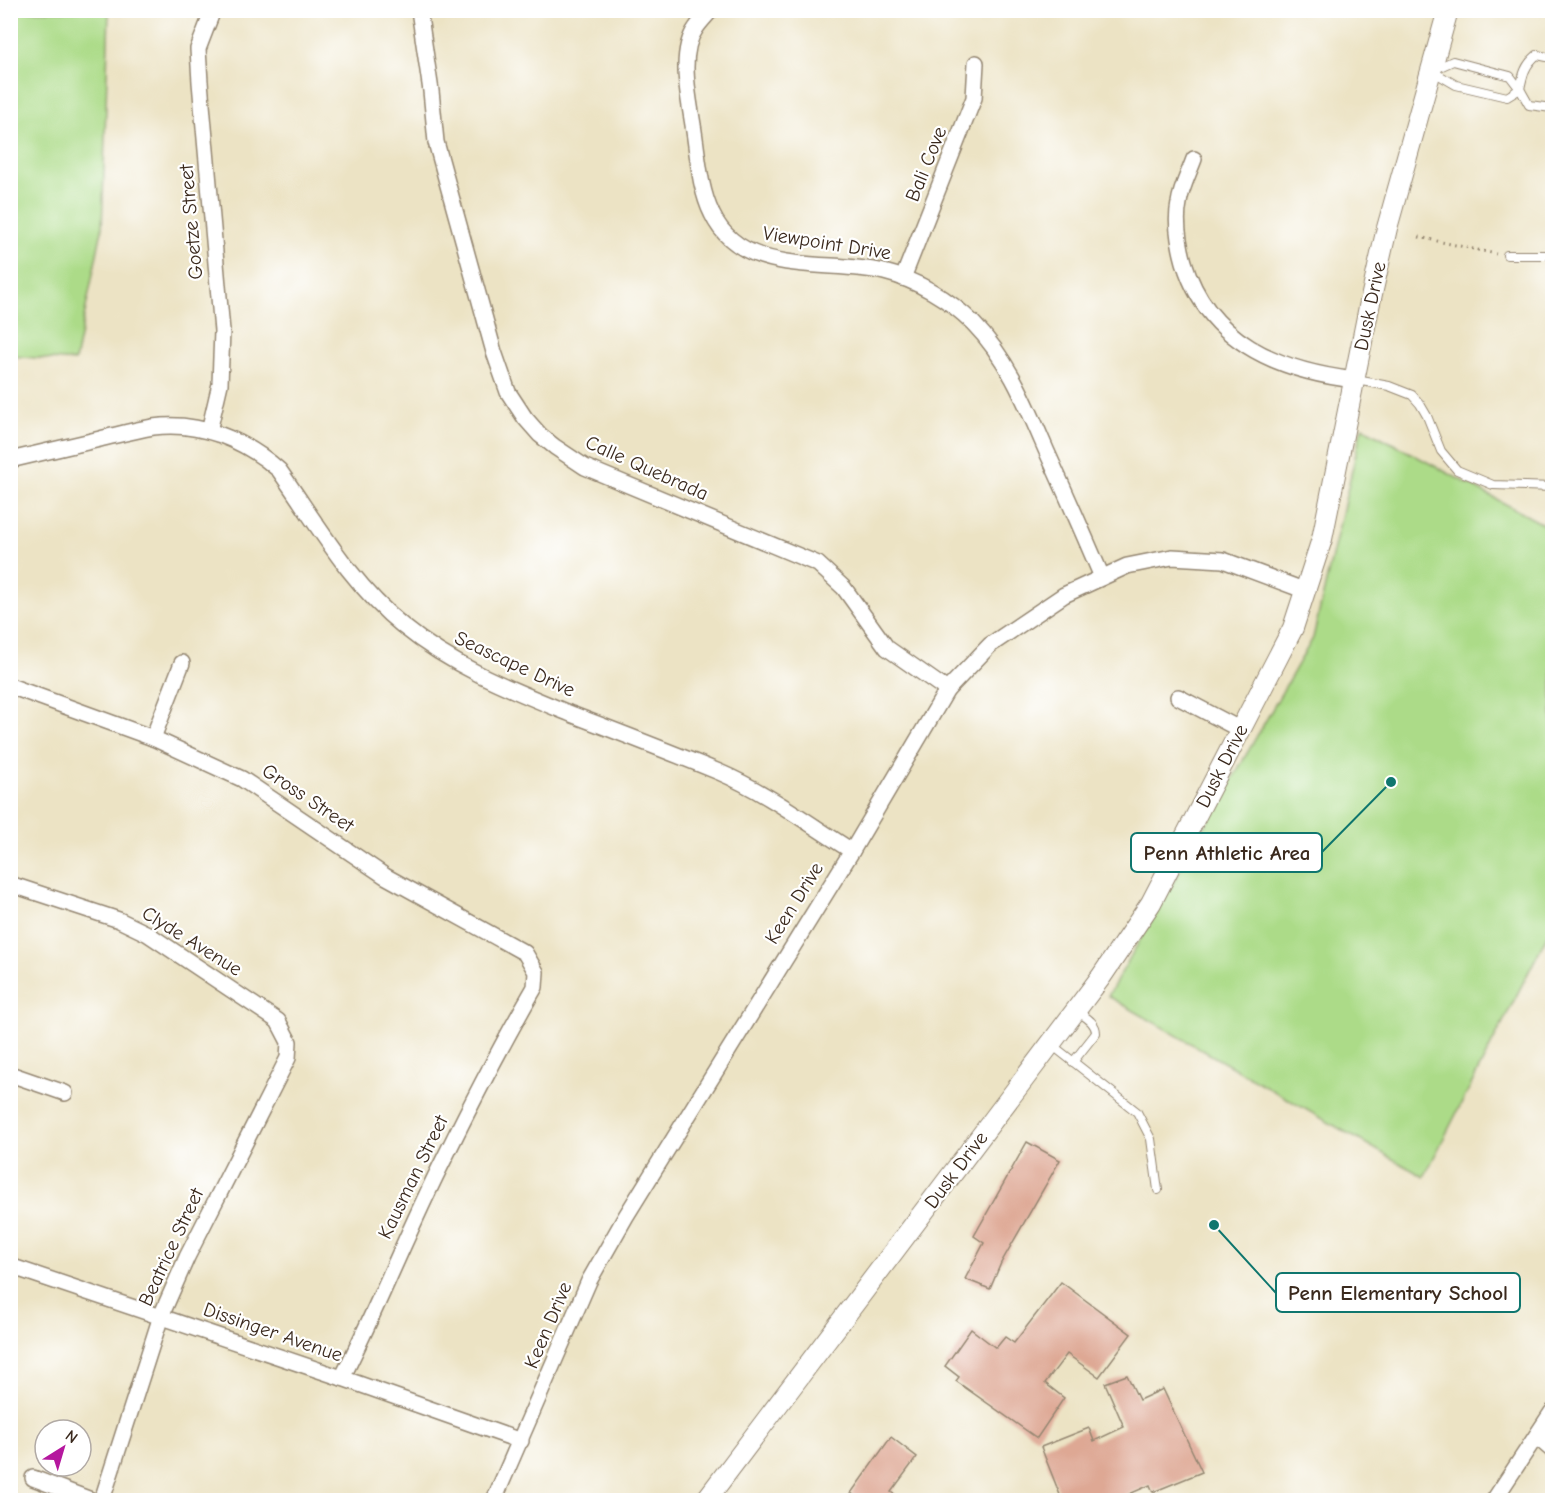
<svg xmlns="http://www.w3.org/2000/svg" width="1563" height="1511" font-family="'Comic Neue',sans-serif">
	<style>
		.green { fill: #acdb88; stroke: #748253; stroke-width: 1.5 }
		.building { fill: #dea894 }
		.lines { fill: none; stroke-linecap: round; stroke-linejoin: round }
		.service-casing { stroke: #948671; stroke-width: 10 }
		.minor-casing { stroke: #948671; stroke-width: 18 }
		.tertiary-casing { stroke: #948671; stroke-width: 22 }
		.path { stroke: #948671; stroke-width: 3; stroke-dasharray: 1.5 4.5; stroke-linecap: butt }
		.service { stroke: #fff; stroke-width: 8 }
		.minor { stroke: #fff; stroke-width: 15 }
		.tertiary { stroke: #fff; stroke-width: 20 }
		.labels { text-anchor: middle; dominant-baseline: central; stroke-width: 4.5; stroke-linejoin: round; paint-order: stroke }
		.street-label { font-size: 20px; fill: #3b2a1e; stroke: #fff }
		.leader { fill: none; stroke: #0f766e; stroke-width: 2 }
		.callout-dot { fill: #0f766e; stroke: #fff; stroke-width: 2 }
		.callout { fill: #fff; stroke: #0f766e; stroke-width: 2 }
		.callout-label { font-size: 21px; text-anchor: middle; font-weight: bold; fill: #3b2a1e }
	</style>
	<rect width="100%" height="100%" fill="#fff"/>
	<filter id="ink" filterUnits="userSpaceOnUse"><feTurbulence type="fractalNoise" baseFrequency=".0167" numOctaves="2"/><feDisplacementMap in="SourceGraphic" scale="12" xChannelSelector="R" yChannelSelector="G"/><feConvolveMatrix kernelMatrix="1 2 1 2 8 2 1 2 1" color-interpolation-filters="sRGB"/></filter>
	<filter id="wash" filterUnits="userSpaceOnUse"><feTurbulence type="fractalNoise" baseFrequency=".008" numOctaves="4" result="noise"/><feDisplacementMap in="SourceGraphic" scale="24" xChannelSelector="R" yChannelSelector="G"/><feGaussianBlur stdDeviation="1.35" result="paint"/><feColorMatrix in="noise" values="0 0 0 0 0 0 0 0 0 0 0 0 0 0 0 0 0 1.4 0 .05"/><feComposite in="paint" operator="in"/></filter>
	<g filter="url(#wash)">
		<rect width="100%" height="100%" fill="#ece3c4"/>
		<g class="green">
			<polygon points="10,11 109,11 102,230 75,361 11,356"/>
			<polygon points="1362,427 1552,529 1552,926 1424,1177 1108,996 1313,638"/>
		</g>
		<g id="blocks">
			<g class="building">
				<polygon points="1027,1142 1060,1160 1001,1263 990,1289 965,1279 984,1243 974,1236"/>
				<polygon points="1061,1282 1131,1334 1099,1377 1067,1354 1045,1383 1064,1398 1037,1438 956,1381 959,1377 945,1366 971,1329 996,1348 1005,1337 1014,1343"/>
				<polygon points="1127,1375 1139,1400 1163,1389 1202,1472 1153,1492 1150,1485 1120,1498 1121,1500 1062,1500 1041,1447 1089,1428 1094,1441 1124,1427 1105,1383"/>
				<polygon points="891,1437 917,1457 891,1492 902,1500 861,1500 851,1493"/>
			</g>
		</g>
	</g>
	<g filter="url(#ink)">
		<use href="#blocks" fill-opacity="0" stroke="#948671" stroke-width="1.5"/>
		<g class="lines">
			<g class="service-casing">
				<g id="service">
					<polyline points="1433,70 1453,61 1510,76 1520,89 1529,105 1552,108"/>
					<path d="M1432 71 1456 85 1507 97 1520 89C1523 74 1525 65 1537 55L1552 58"/>
					<polyline points="1507,255 1552,255"/>
					<polyline points="1356,380 1389,386 1412,395 1420,404 1427,416 1441,451 1457,470 1493,485 1552,487"/>
					<polyline points="1052,1045 1137,1112 1151,1139 1158,1190"/>
					<path d="M1073 1062 1096 1033C1096 1022 1085 1017 1077 1011"/>
				</g>
			</g>
			<g class="minor-casing">
				<g id="minor">
					<polyline points="419,10 431,91 436,142 494,352 508,392 525,418 540,435 555,447 585,467 818,564 844,588 887,648 947,690"/>
					<path d="M711 10C706 16 700 22 696 28 678 53 689 98 693 125 698 154 699 188 712 214 742 278 827 259 884 272 917 280 949 299 973 323 1009 360 1027 406 1047 452 1066 494 1084 535 1102 577"/>
					<path d="M1194 159C1189 173 1181 188 1179 203 1175 222 1179 244 1184 262 1208 342 1279 371 1355 380"/>
					<polyline points="903,278 974,98 976,63"/>
					<polyline points="209,431 220,384 222,331 200,82 198,49 213,10"/>
					<path d="M10 460C40 453 70 446 100 439 117 435 135 430 153 427 200 421 245 440 279 470 317 524 351 584 403 626 453 667 512 690 571 714 621 733 670 752 719 772 766 792 809 824 852 851"/>
					<path d="M10 686 153 738 242 779 385 876 525 953 536 972 535 987C503 1042 473 1100 445 1157 408 1230 379 1305 342 1378"/>
					<polyline points="1178,697 1241,730"/>
					<polyline points="153,738 182,663"/>
					<polyline points="10,884 119,920 148,934 278,1021 289,1042 288,1058 187,1257 161,1316 102,1500"/>
					<polyline points="10,1074 65,1093"/>
					<polyline points="10,1266 342,1378 521,1441"/>
					<polyline points="1537,1437 1552,1450"/>
					<polyline points="33,1478 91,1500"/>
					<polyline points="494,1500 589,1281 626,1216 852,851 947,690 990,645 1064,595 1127,566 1172,557 1223,560 1306,591"/>
					<polyline points="1494,1500 1552,1412"/>
				</g>
			</g>
			<g class="tertiary-casing">
				<polyline id="tertiary" points="706,1500 1101,977 1151,903 1293,628 1322,539 1369,307 1387,228 1448,10"/>
			</g>
			<polyline class="path" points="1419,237 1496,254"/>
			<use href="#service" class="service"/>
			<use href="#minor" class="minor"/>
			<use href="#tertiary" class="tertiary"/>
		</g>
	</g>
	<g class="labels">
		<g class="street-label">
			<text transform="translate(926 164) rotate(-68)">Bali Cove</text>
			<text transform="translate(191 222) rotate(-95)">Goetze Street</text>
			<text transform="translate(827 243) rotate(9)">Viewpoint Drive</text>
			<text transform="translate(1370 306) rotate(-78)">Dusk Drive</text>
			<text transform="translate(647 468) rotate(24)">Calle Quebrada</text>
			<text transform="translate(515 664) rotate(25)">Seascape Drive</text>
			<text transform="translate(1222 766) rotate(-63)">Dusk Drive</text>
			<text transform="translate(308 798) rotate(34)">Gross Street</text>
			<text transform="translate(794 903) rotate(-58)">Keen Drive</text>
			<text transform="translate(192 941) rotate(32)">Clyde Avenue</text>
			<text transform="translate(956 1170) rotate(-53)">Dusk Drive</text>
			<text transform="translate(413 1177) rotate(-64)">Kausman Street</text>
			<text transform="translate(171 1247) rotate(-65)">Beatrice Street</text>
			<text transform="translate(548 1325) rotate(-67)">Keen Drive</text>
			<text transform="translate(273 1332) rotate(19)">Dissinger Avenue</text>
		</g>
	</g>
	<path class="leader" d="M1391 782L1322 852M1214 1225L1276 1293"/>
	<g class="callout-dot">
		<circle cx="1391" cy="782" r="6"/>
		<circle cx="1214" cy="1225" r="6"/>
	</g>
	<g class="callout">
		<rect x="1131" y="833" width="191" height="39" rx="6"/>
		<rect x="1276" y="1273" width="244" height="39" rx="6"/>
	</g>
	<g class="callout-label">
		<text x="1227" y="860">Penn Athletic Area</text>
		<text x="1398" y="1300">Penn Elementary School</text>
	</g>
	<rect width="1563" height="1511" fill="none" stroke="#fff" stroke-width="36"/>
	<g transform="translate(63 1448) rotate(37)"><circle r="28" fill="#ffffff" stroke="#b1aaa5" stroke-width="1.5"/>
	<path d="M0-4.5L10 22L0 15L-10 22Z" fill="#b5179e"/>
	<text y="-9" font-size="16" font-weight="bold" text-anchor="middle" fill="#3b2a1e">N</text>
	</g>
</svg>
